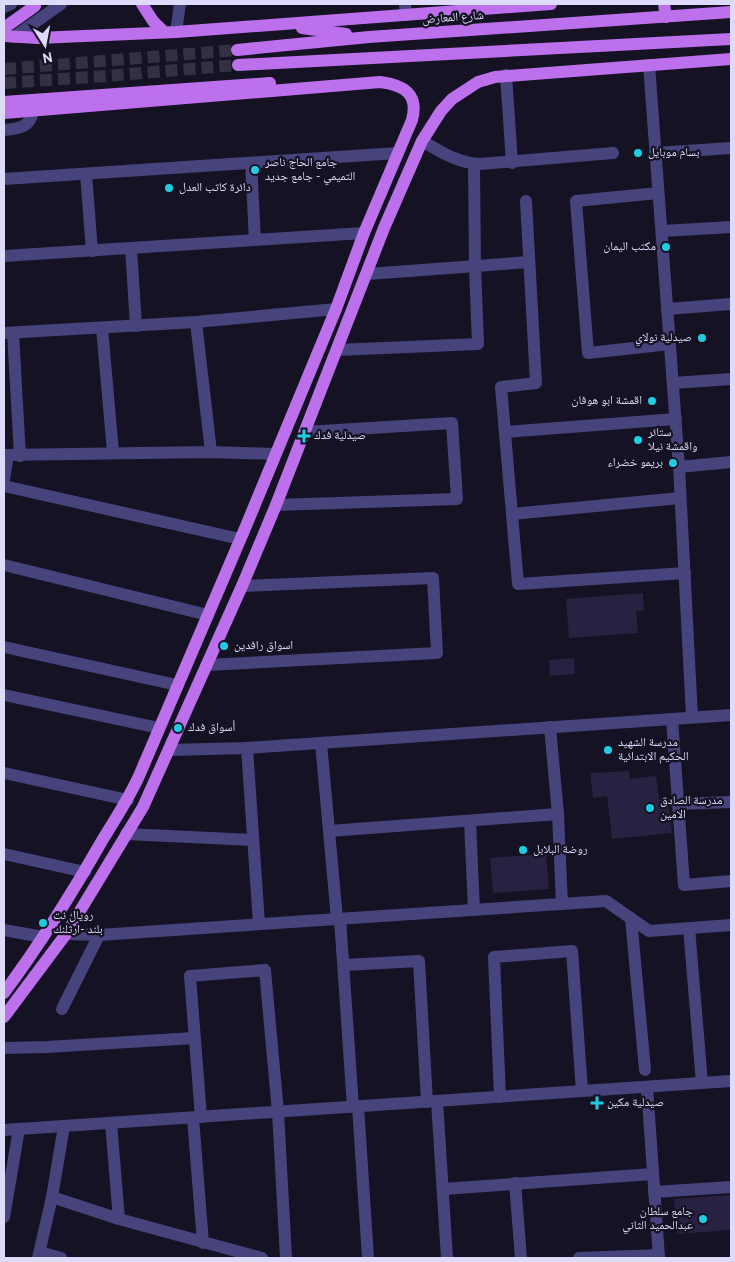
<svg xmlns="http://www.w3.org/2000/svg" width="735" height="1262" font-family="Overpass,'Noto Naskh Arabic',sans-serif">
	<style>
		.building { fill: #282142 }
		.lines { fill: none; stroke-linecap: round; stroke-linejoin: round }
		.major-tunnel { stroke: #333044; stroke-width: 12; stroke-dasharray: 12 6; stroke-linecap: butt }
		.minor { stroke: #46437d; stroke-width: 12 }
		.major { stroke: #bd70eb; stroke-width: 12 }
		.major-bridge { stroke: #bd70eb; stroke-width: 12 }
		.poi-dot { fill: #20cce0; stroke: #151224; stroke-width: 2 }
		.labels { text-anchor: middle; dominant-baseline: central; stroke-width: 4.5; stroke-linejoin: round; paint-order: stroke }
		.street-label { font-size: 12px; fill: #dedafa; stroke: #151224 }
		.poi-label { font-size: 12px; fill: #dedafa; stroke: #151224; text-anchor: start }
	</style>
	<rect width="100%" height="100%" fill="#151224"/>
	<g class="building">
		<polygon points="643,593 644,611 636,611 638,633 569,638 566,599"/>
		<polygon points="574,658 575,674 550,676 549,660"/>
		<polygon points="629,771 630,779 656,776 659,800 668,799 672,833 612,839 607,796 593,798 590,773"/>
		<polygon points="546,854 549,889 493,893 490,858"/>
		<polygon points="730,1195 731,1230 677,1234 674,1199"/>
	</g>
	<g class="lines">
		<g class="major-tunnel">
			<polyline points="4,69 237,50"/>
			<polyline points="4,83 106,76 238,65"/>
		</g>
		<g class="minor">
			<polyline points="405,4 406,15"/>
			<polyline points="4,7 11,4"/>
			<polyline points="176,32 180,4"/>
			<polyline points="14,37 61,4"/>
			<polyline points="649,65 679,467 692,717"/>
			<polyline points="506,75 512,163"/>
			<path d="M4 130C18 129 31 127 33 111"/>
			<path d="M422 141C441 152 458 163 480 164L613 153"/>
			<polyline points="655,153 731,148"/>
			<polyline points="251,163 255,240"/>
			<polyline points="86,174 92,251"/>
			<polyline points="4,179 398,153"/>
			<polyline points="658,193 576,201 588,353 670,344"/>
			<polyline points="526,201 536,383 501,387 518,584 685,573"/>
			<polyline points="662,231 731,227"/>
			<polyline points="131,248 136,326"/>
			<polyline points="4,256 364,233"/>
			<polyline points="368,274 529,262"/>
			<polyline points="667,309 731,304"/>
			<polyline points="196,322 211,452"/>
			<polyline points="102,328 113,452"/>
			<polyline points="4,333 196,322 336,309"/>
			<polyline points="13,333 20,456"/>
			<polyline points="337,350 478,344 475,267 474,164"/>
			<polyline points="673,383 731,379"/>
			<polyline points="505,432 676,419"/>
			<polyline points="4,455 211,452 275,454"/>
			<polyline points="679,467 731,462"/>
			<polyline points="4,479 8,455"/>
			<polyline points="4,486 240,539"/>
			<polyline points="276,505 457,499 452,423 305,432"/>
			<polyline points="512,514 680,498"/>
			<polyline points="4,565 208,615"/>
			<polyline points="4,647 177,685"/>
			<polyline points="207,665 437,653 433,578 242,586"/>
			<polyline points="4,695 159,728"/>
			<polyline points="672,719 684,885 731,881"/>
			<polyline points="550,727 558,814 562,904"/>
			<polyline points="321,743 337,919"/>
			<polyline points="247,748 259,924"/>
			<polyline points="169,750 247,748 731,715"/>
			<polyline points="4,773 128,800"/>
			<polyline points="678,804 731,802"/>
			<polyline points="470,821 474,910"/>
			<polyline points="329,831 558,814"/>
			<polyline points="126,834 253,840"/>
			<polyline points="4,854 85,872"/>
			<polyline points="631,918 645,1070"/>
			<polyline points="340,919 353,1107"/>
			<polyline points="689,928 702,1083"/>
			<polyline points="4,930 43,937"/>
			<polyline points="66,934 99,935 606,901 649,931 731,925"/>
			<polyline points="344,965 419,961 427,1102"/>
			<polyline points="62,1009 99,935"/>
			<polyline points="4,1048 47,1047 194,1038"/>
			<polyline points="647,1087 659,1258"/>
			<polyline points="500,1097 494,957 572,951 582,1091"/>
			<polyline points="437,1101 447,1258"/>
			<polyline points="358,1106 368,1258"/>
			<polyline points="201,1117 190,976 265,970 278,1112 286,1258"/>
			<polyline points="193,1118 203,1243"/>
			<polyline points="111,1123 119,1219"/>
			<polyline points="4,1130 731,1081"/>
			<polyline points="515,1183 521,1258"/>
			<polyline points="443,1189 653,1174"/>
			<polyline points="654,1192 731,1187"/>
			<polyline points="52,1197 119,1219 262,1258"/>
			<polyline points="4,1217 19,1129"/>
			<polyline points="40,1252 61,1258"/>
			<polyline points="38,1258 52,1197 64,1126"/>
			<polyline points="579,1258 659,1255"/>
		</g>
		<g class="major">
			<polyline points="142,4 153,21 164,32"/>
			<polyline points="664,4 666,17"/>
			<polyline points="302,28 346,34"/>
			<polyline points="4,36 38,38 176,32 551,4"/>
			<polyline points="237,50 369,37 731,12"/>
			<polyline points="238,65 731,39"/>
			<polyline points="4,102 270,83"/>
			<path d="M4 113 380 82C404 85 419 94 412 120L364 233 336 309 246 526 139 776C129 798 116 818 103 839 73 892 40 944 4 993"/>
			<polyline points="4,1017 66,934 143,807 242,586 276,505 384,228 422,141 441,111 452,99 478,82 495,77 731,59"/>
		</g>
		<polyline class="major-bridge" points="4,28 35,6"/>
	</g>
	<g class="poi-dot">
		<circle cx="638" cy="153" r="5"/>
		<circle cx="255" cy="170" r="5"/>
		<circle cx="169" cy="188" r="5"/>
		<circle cx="666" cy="247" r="5"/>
		<circle cx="702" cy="338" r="5"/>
		<circle cx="652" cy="401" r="5"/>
		<path d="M301.5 428.5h5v5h5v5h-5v5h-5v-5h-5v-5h5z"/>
		<circle cx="638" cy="440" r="5"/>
		<circle cx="673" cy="463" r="5"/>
		<circle cx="224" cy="646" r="5"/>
		<circle cx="178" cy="728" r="5"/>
		<circle cx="608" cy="750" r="5"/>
		<circle cx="650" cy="808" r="5"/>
		<circle cx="523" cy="850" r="5"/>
		<circle cx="43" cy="923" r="5"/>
		<path d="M594.5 1095.5h5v5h5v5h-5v5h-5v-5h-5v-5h5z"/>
		<circle cx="703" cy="1219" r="5"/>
	</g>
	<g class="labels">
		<g class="street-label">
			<text transform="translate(453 18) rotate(-4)">شارع المعارض</text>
		</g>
		<g class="poi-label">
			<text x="648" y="153">بسام موبايل</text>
			<text x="265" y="163">جامع الحاج ناصر<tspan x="265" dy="14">التميمي - جامع جديد</tspan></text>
			<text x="179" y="188">دائرة كاتب العدل</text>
			<text x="656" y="247" text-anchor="end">مكتب اليمان</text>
			<text x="692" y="338" text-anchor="end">صيدلية نولاي</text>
			<text x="642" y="401" text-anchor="end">اقمشة ابو هوفان</text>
			<text x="648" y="433">ستائر<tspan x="648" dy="14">واقمشة نيلا</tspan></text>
			<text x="314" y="436">صيدلية فدك</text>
			<text x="663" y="463" text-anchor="end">بريمو خضراء</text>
			<text x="234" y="646">اسواق رافدين</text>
			<text x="188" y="728">أسواق فدك</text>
			<text x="618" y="743">مدرسة الشهيد<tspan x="618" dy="14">الحكيم الابتدائية</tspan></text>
			<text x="660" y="801">مدرسة الصادق<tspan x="660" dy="14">الامين</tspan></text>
			<text x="533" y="850">روضة البلابل</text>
			<text x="53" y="916">رويال نت<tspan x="53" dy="14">بلند -ارثلنك</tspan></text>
			<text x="607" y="1103">صيدلية مكين</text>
			<text x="693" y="1212" text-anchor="end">جامع سلطان<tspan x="693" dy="14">عبدالحميد الثاني</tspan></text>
		</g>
	</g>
	<rect width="735" height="1262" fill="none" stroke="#dedafa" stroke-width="10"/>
	<g transform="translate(45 45) rotate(169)" stroke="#151224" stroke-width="4" paint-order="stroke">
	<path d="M0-4L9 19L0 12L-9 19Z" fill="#dedafa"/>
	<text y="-8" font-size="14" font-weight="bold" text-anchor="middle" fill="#dedafa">N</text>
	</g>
</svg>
